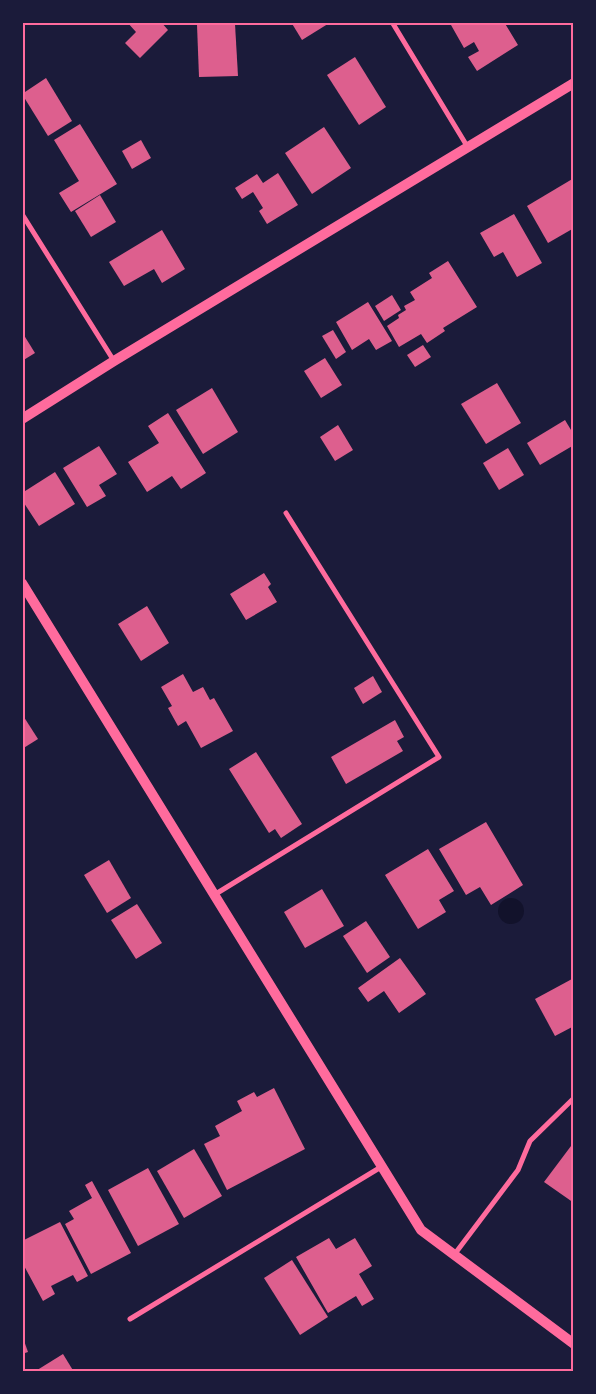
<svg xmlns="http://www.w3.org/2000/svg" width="596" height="1394" font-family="'IBM Plex Serif',serif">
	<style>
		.water { fill: #12122b }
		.building { fill: #dd5f8e }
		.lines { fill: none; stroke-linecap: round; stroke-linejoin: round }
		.minor { stroke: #ff6b9d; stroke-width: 5 }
		.secondary { stroke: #ff6b9d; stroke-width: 10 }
		.neatline { fill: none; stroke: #ff6b9d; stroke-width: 2 }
	</style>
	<rect width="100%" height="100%" fill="#1b1b3a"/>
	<circle class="water" cx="511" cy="911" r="13"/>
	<g class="building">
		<polygon points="127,22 161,22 168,30 140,58 125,43 136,32"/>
		<polygon points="291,22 331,22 302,40"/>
		<polygon points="456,22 504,22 518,45 477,71 468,57 479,51 474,42 464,48 451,25"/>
		<polygon points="235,24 238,76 199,77 197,25"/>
		<polygon points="355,57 386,107 359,125 327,75"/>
		<polygon points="46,78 72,121 48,136 22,94"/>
		<polygon points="80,124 117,184 71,212 59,193 79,181 54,140"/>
		<polygon points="324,127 351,168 312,194 285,153"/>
		<polygon points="141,140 151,158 132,169 122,151"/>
		<polygon points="278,173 298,205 267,224 259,211 263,208 253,192 242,199 235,188 257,174 263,183"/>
		<polygon points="574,178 574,228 548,243 527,206"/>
		<polygon points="100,195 116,222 91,237 75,211"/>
		<polygon points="514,214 542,263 517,277 503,252 494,257 480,233"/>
		<polygon points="162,230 185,269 162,283 154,269 124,286 109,262"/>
		<polygon points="448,261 477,307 443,328 445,331 427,343 421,334 399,347 387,326 399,318 398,315 406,310 404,306 415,300 410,292 432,278 429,273"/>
		<polygon points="392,295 401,310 384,321 375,306"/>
		<polygon points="368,302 392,341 376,350 369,339 352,350 336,322"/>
		<polygon points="333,330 346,352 336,359 322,336"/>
		<polygon points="22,332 35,353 22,361"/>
		<polygon points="423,345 431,357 415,367 407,355"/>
		<polygon points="325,358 342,385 321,398 304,371"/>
		<polygon points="497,383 521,423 486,444 461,404"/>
		<polygon points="212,388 238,432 203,454 176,410"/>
		<polygon points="168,413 206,473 181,489 172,476 147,492 128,462 159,443 148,426"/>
		<polygon points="565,420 574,435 574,445 540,465 527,443"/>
		<polygon points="338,425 353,450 335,461 320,437"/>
		<polygon points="99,446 117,474 99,485 106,496 87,507 63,468"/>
		<polygon points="508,448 524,475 499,490 483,463"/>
		<polygon points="55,472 75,504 39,526 22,500 22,493"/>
		<polygon points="264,573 271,584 268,587 277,602 246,620 230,594"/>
		<polygon points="147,606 169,643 141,661 118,624"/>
		<polygon points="183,674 193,692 203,687 210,700 214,698 233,731 201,748 186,721 178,726 168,708 172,706 161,687"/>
		<polygon points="373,676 382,692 363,704 354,688"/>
		<polygon points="22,714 38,739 22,749"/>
		<polygon points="395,720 404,737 397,741 403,751 346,784 331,757"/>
		<polygon points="256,752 302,824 281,838 275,829 269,833 229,769"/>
		<polygon points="486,822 523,885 491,905 480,887 466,895 439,849"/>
		<polygon points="428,849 454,891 439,900 446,912 418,929 385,875"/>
		<polygon points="109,860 131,898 107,913 84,875"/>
		<polygon points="322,889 344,926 305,948 284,912"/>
		<polygon points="137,904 162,943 136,959 111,920"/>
		<polygon points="366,921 390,957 367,973 343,936"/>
		<polygon points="400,958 426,994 399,1013 384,991 368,1002 358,988"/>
		<polygon points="572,979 574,1026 555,1036 535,999"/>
		<polygon points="274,1088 305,1149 227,1190 204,1144 220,1136 215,1126 242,1111 237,1101 254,1092 257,1097"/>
		<polygon points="574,1142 574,1203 544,1182"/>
		<polygon points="194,1149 222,1196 184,1218 157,1171"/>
		<polygon points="148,1168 179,1224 138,1246 108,1190"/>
		<polygon points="92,1181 131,1253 91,1274 65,1224 74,1219 69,1211 92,1198 85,1185"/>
		<polygon points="60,1222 88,1276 77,1282 73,1275 51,1286 55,1294 43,1301 22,1262 22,1241"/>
		<polygon points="329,1238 336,1249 355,1238 372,1266 359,1274 374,1299 362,1306 356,1296 328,1313 296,1257"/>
		<polygon points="292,1260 328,1317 300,1335 264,1278"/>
		<polygon points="22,1335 28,1352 22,1354"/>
		<polygon points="63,1354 74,1372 34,1372"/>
	</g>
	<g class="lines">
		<g class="minor">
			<polyline points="392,22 467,146"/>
			<polyline points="22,214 114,361"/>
			<polyline points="214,895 439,757 286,513"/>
			<polyline points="454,1255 518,1170 530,1141 574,1098"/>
			<polyline points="130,1319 381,1167"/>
		</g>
		<g class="secondary">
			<polyline points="22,419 114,361 574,83"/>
			<polyline points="22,583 421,1230 574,1344"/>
		</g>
	</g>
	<rect width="596" height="1394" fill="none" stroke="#1b1b3a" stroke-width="48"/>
	<rect x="24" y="24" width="548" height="1346" class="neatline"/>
</svg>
